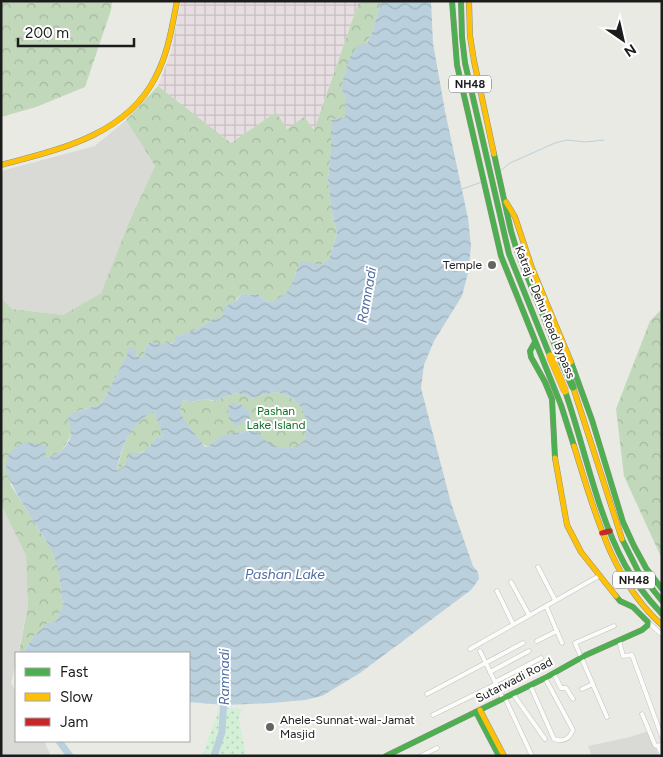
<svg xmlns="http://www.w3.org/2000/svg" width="663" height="757" font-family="Figtree,sans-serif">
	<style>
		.residential { fill: #d9d9d6 }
		.industrial { fill: url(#industrial-grid) }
		.forest { fill: url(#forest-crowns) }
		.park { fill: url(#park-dots) }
		.water { fill: url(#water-waves); fill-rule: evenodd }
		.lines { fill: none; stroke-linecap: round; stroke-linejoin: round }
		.stream { stroke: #bad0dc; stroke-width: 1 }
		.river { stroke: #bad0dc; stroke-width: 7 }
		.street-casing { stroke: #c1c1bf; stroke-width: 5 }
		.fast-casing { stroke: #8e937e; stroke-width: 6 }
		.slow-casing { stroke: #8e937e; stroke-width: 6 }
		.jam-casing { stroke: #8e937e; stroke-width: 6 }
		.street { stroke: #fcfcfb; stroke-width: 4 }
		.fast { stroke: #4caf50; stroke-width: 5 }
		.slow { stroke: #ffc107; stroke-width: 5 }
		.jam { stroke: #c62828; stroke-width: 5 }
		.fast-bridge-casing { stroke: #bd9fa2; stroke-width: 8; stroke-linecap: butt }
		.slow-bridge-casing { stroke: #bd9fa2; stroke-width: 8; stroke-linecap: butt }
		.fast-bridge { stroke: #4caf50; stroke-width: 7 }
		.slow-bridge { stroke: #ffc107; stroke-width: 7 }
		.poi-dot { fill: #646462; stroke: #fff; stroke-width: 2 }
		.labels { text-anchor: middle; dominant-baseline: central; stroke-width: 4; stroke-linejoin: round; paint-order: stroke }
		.shield { fill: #fff; stroke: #606060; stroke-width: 1 }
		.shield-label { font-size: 11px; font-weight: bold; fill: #1c1c1c }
		.poi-label { font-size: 12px; fill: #1c1c1c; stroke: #fff; text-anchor: end }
		.street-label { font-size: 12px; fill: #1c1c1c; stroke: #fff }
		.park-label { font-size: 12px; fill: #127128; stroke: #fff }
		.water-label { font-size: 14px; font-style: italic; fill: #4f6da4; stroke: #fff }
	</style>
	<defs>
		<pattern id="industrial-grid" width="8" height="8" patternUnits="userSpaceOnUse" patternTransform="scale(1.25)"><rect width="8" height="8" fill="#e7dee2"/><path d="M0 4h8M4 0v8" fill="none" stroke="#c6bec1"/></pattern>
		<pattern id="forest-crowns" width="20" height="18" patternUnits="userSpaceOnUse" patternTransform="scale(1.25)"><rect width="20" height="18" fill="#c1d8bb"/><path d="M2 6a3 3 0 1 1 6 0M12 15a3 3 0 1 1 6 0" fill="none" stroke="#a5b9a0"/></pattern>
		<pattern id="park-dots" width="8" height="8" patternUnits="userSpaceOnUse" patternTransform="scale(1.25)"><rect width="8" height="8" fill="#d3f0d7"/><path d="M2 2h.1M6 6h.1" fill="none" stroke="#b5cdb8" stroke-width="1.8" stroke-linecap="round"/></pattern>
		<pattern id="water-waves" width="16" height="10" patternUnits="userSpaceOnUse" patternTransform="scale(1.25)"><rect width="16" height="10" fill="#bad0dc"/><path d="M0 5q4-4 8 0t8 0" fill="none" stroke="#9fb2bc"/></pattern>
	</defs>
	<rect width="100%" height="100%" fill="#eaeae5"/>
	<g class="residential">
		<polygon points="126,120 155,166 129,222 101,293 63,315 12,309 1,298 1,171 95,146"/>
		<polygon points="1,504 26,556 28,606 18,653 16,653 16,662 11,683 16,691 16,741 44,741 51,756 1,756"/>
		<polygon points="648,731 659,756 592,756 588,746 630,737"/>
	</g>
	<polygon class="industrial" points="181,1 359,1 314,130 287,129 276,112 231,143 158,86 171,52"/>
	<g class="forest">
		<polygon points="1,1 112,1 111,10 85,87 36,107 1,117"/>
		<path d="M359 1H381L372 33 341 88 346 98V117L331 120V151L328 179 331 207 337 234 329 259 320 265 296 272 292 286 284 296 272 302 264 300 258 294 250 295 242 293 224 313 222 317 219 320 215 317C203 327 191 333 176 336L175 341C167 347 159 345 150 342L144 350 145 355 141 358 136 355V350L131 348 103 401 99 405 78 411C73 428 67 458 45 457L10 484 51 549 59 568 62 600 64 602 56 621 48 623 34 636 24 651 25 653H21L19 651 28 606 26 556 1 504V298L12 309 63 315 101 293 129 222 155 166 126 120 158 86 231 143 276 112 287 129 304 117 314 130Z"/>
		<polygon points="662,309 662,559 624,476 616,409 650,321"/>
		<path d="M277 392C303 401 307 411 306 437 290 464 247 438 250 411L238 404 228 406 229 414 240 423 245 421 247 423 249 430 247 432C232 432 217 436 208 447 201 445 181 420 180 412 180 409 181 406 181 404L184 400 192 402 207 399 212 401 217 400 235 393 245 395 252 399 261 395Z"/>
		<path d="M153 411 156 413 163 436 157 437 148 450 135 454 117 472C123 443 128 428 153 411Z"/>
	</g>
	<polygon class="park" points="220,707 242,709 239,719 246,756 202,756"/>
	<path class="water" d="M381 1H431L433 43 445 111 468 218 471 246 468 273 462 296 434 341 424 365 421 388 451 503 473 566 478 572 479 579 471 590 360 673 322 696 305 700 272 703 224 705 189 702V653H25L24 651 34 636 48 623 56 621 64 602 62 600C60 581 60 566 50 548 41 530 5 483 6 464 7 458 10 452 15 448 25 439 35 443 47 446L45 457C57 458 72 443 71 431 71 427 69 422 68 419L72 413 99 405 103 401 127 355 128 349 131 347 136 350V355L141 358 145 355 144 350 150 342 162 345 167 341 171 344 175 341V336C191 333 203 327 215 317L219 319 222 317 223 308 237 300 242 293 250 295 258 294 264 300 272 302C276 299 282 298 285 294 294 285 295 272 301 261L320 265 329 259 337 234 331 207 328 179 331 151V120L345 117 346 98 341 88 349 59 357 46 367 43 372 33ZM277 392C302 400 307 411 306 437 290 464 247 437 250 411L241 405 233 403 228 406 229 419 236 427 245 421 247 423 249 430 247 432C232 432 218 435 208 447H205L185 421 180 412 181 404 184 400 191 402 207 399 215 401 235 393 245 395 252 399 261 395ZM154 411 163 436 157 437C148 448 146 455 130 453L124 466 117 471C121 446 130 425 154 411Z"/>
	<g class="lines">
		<g class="stream">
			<polyline points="500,171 510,163 555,143 567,140 586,142 604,140"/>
			<polyline points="462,189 482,182"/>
		</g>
		<g class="river">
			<polyline points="59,741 70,756"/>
			<polyline points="214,756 222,732 224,697"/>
		</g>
		<g class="street-casing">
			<g id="street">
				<polyline points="538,567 555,600"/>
				<polyline points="511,582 529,615"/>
				<polyline points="497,591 513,624"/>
				<polyline points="546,606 562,643"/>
				<polyline points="648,622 662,635"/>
				<polyline points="619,640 623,656 632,655 662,737"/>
				<polyline points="537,641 557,631"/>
				<polyline points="470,649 599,576"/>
				<polyline points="480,651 496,684"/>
				<polyline points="490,672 529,651"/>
				<polyline points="554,674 561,688 566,688 573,699"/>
				<polyline points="495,682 541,658"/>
				<path d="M530 685 554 739C563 742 569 740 573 730L545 678"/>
				<polyline points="582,689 593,684"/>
				<polyline points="427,694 523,643"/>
				<polyline points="513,694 545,739"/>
				<polyline points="505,698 532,756"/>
				<polyline points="642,714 655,745 658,746"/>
				<polyline points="433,715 496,684 503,699"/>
				<polyline points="607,717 575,643 614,626"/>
				<polyline points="662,744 658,746 662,755"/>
				<polyline points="421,756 437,748"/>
			</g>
		</g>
		<g class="fast-casing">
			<g id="fast">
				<polyline points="452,1 457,65 501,256 561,405 574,446"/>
				<polyline points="461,1 462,37 465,63 509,254 550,356"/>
				<polyline points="494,154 511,231 517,251 558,353"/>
				<polyline points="535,342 530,351 531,357 545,382 552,399 555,458"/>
				<polyline points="571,362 592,420 623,522 634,546 646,568 662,589"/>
				<path d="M565 391C585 448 596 511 625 565 635 583 648 599 662 614"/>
				<polyline points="622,539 638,571 662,601"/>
				<polyline points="476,712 499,756"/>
				<polyline points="386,756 545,678 586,655 642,630 648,625 648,622 633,607 620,601 616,596"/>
			</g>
		</g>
		<g class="slow-casing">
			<g id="slow">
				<polyline points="469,1 470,36 474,61 494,154"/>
				<path d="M1 165C58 150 126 135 155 78 168 54 172 27 177 1"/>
				<polyline points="506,202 515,217 532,268 571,362"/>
				<polyline points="573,387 622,539"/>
				<path d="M574 446C594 509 611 580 662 625"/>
				<polyline points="555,458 567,525 581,552 616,596"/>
				<polyline points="480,710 504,756"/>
			</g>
		</g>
		<g class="jam-casing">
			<polyline id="jam" points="602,533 610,531"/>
		</g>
		<use href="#street" class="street"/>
		<use href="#fast" class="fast"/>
		<use href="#slow" class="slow"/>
		<use href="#jam" class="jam"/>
		<g class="fast-bridge-casing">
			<polyline id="fast-bridge" points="558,353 573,387"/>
		</g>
		<g class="slow-bridge-casing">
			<polyline id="slow-bridge" points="550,356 565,391"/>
		</g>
		<use href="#fast-bridge" class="fast-bridge"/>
		<use href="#slow-bridge" class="slow-bridge"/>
	</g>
	<g class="poi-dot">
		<circle cx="492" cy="265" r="5"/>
		<circle cx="270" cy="727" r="5"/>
	</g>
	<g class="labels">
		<g class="shield">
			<rect x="449" y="75.5" width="42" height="17" rx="4"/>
			<rect x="613" y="571.5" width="42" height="17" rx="4"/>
		</g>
		<g class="shield-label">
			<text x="470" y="84">NH48</text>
			<text x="634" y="580">NH48</text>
		</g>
		<g class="poi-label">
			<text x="482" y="265">Temple</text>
			<text x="280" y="720" text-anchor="start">Ahele-Sunnat-wal-Jamat<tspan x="280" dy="14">Masjid</tspan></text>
		</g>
		<g class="street-label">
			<text transform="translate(545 312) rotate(68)">Katraj - Dehu Road Bypass</text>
			<text transform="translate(514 680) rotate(-27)">Sutarwadi Road</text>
		</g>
		<g class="park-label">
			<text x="276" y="411">Pashan<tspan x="276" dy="14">Lake Island</tspan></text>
		</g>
		<g class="water-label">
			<text transform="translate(367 295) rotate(-80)">Ramnadi</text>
			<text x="285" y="574">Pashan Lake</text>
			<text transform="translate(224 677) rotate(-90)">Ramnadi</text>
		</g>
	</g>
	<rect width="663" height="757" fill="none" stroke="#1c1c1c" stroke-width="5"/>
	<rect x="15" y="652" width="175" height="90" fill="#ffffff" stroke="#a4a4a4"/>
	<rect x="25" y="668" width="25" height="8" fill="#4caf50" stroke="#a4a4a4"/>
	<text x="60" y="677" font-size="15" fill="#1c1c1c">Fast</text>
	<rect x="25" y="693" width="25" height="8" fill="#ffc107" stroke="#a4a4a4"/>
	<text x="60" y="702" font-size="15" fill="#1c1c1c">Slow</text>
	<rect x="25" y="718" width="25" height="8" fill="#c62828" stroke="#a4a4a4"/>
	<text x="60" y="727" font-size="15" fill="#1c1c1c">Jam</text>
	<g transform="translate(623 40) rotate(146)" stroke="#ffffff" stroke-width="4" paint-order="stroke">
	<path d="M0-4L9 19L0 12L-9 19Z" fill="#1c1c1c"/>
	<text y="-8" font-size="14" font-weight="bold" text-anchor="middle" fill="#1c1c1c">N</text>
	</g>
	<path d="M18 38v8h116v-8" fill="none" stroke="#1c1c1c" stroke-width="2.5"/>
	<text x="25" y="38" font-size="15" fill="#1c1c1c" stroke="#ffffff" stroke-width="4" paint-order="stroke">200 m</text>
</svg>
